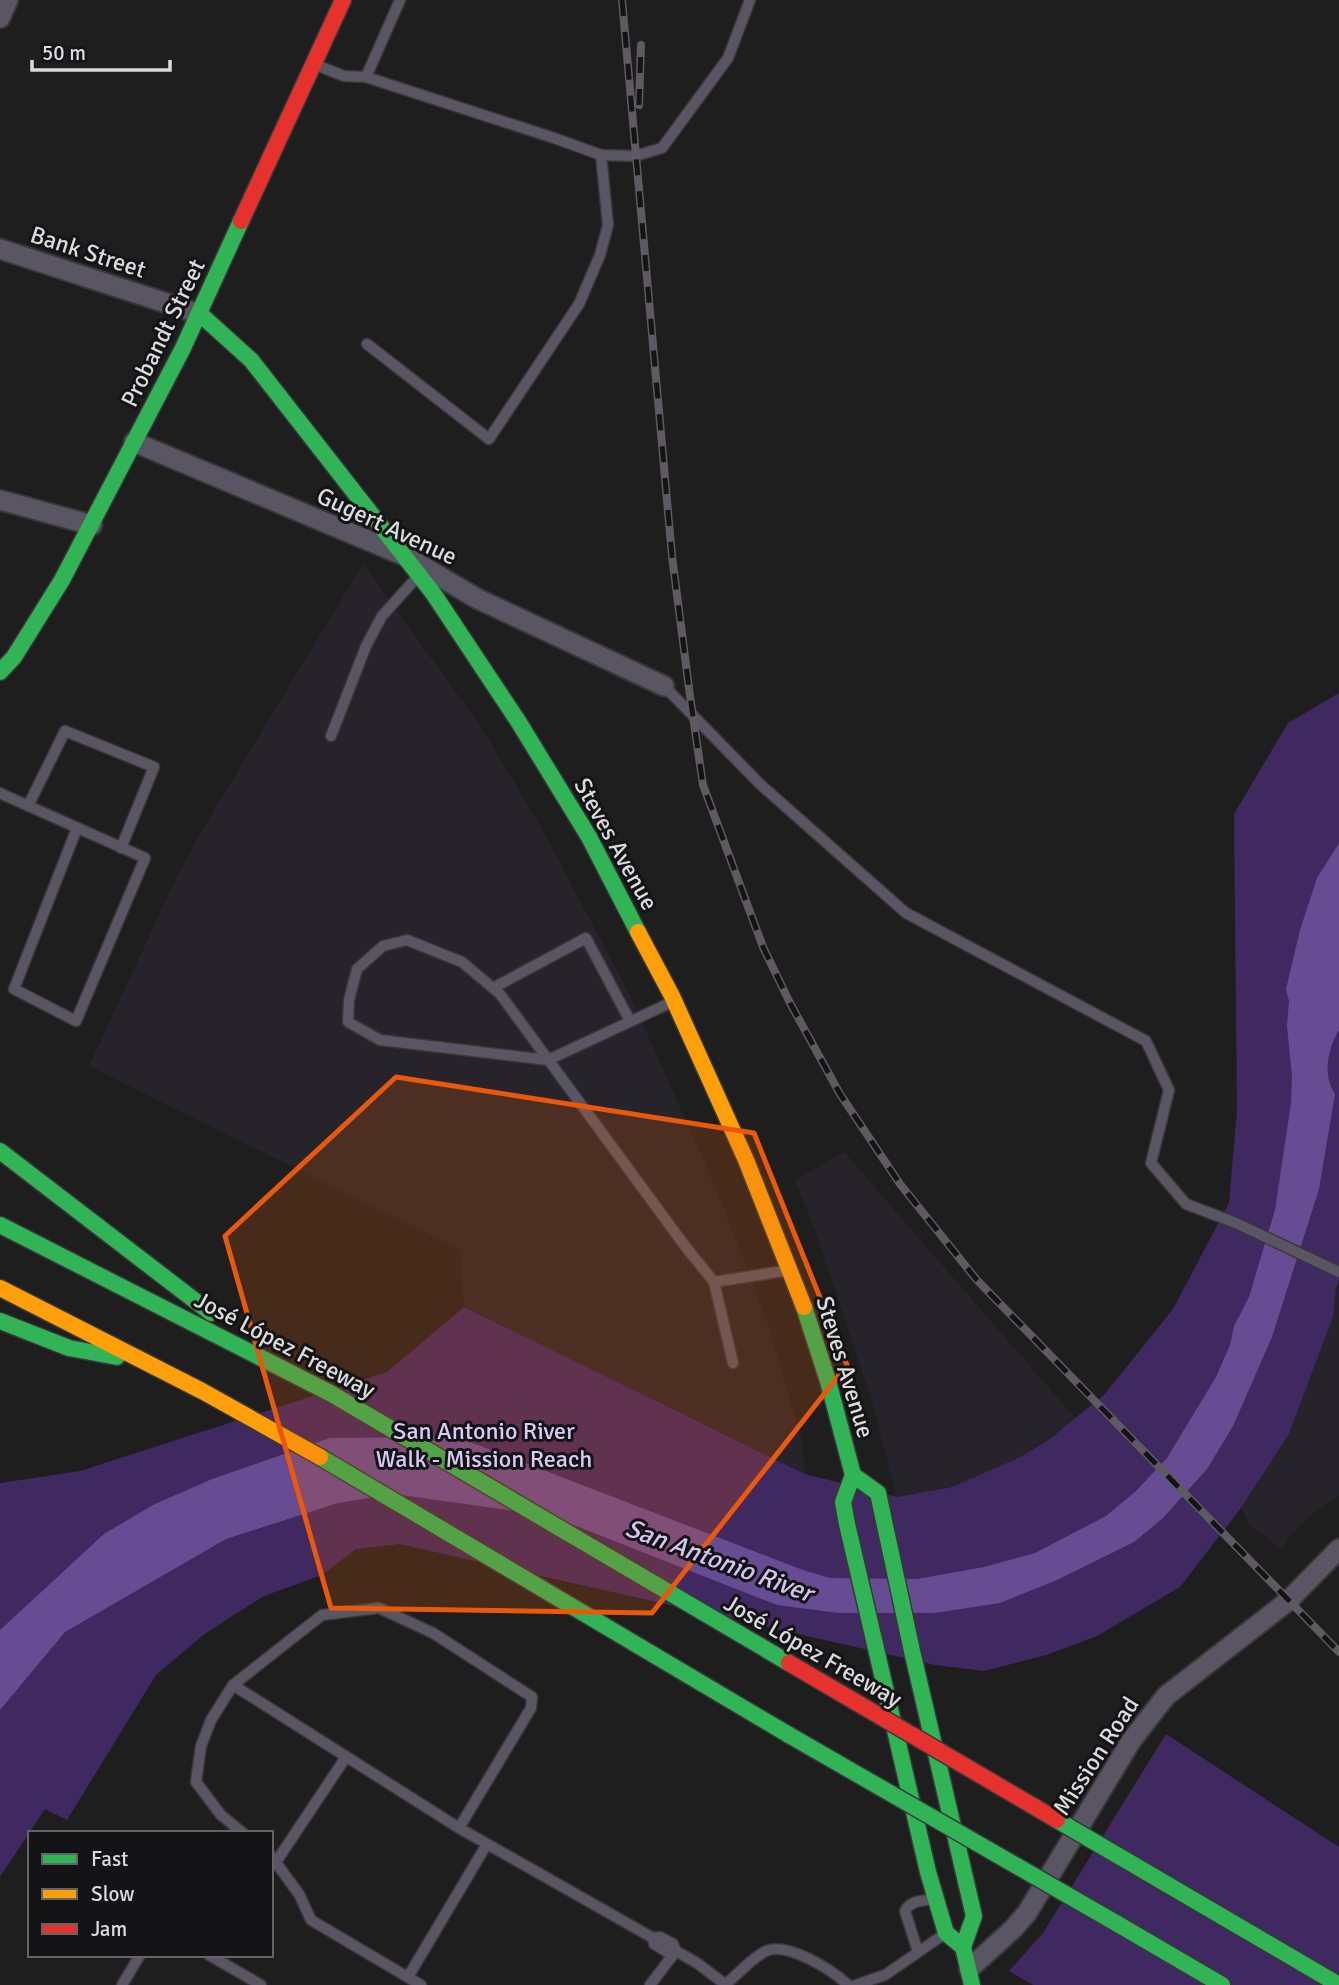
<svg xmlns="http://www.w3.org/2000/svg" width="1339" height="1985" font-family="Signika,sans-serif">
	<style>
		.built { fill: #26232a }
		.green { fill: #402861 }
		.water { fill: #674c93 }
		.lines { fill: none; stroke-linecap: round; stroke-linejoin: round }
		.lane-casing { stroke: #383839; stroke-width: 13 }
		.street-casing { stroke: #383839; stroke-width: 23 }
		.fast-casing { stroke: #383839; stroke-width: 19 }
		.slow-casing { stroke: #383839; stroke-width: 19 }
		.jam-casing { stroke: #383839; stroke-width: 19 }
		.lane { stroke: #5a5563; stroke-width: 10 }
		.street { stroke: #5a5563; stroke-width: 19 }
		.fast { stroke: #30b455; stroke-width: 16 }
		.slow { stroke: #ff9f0a; stroke-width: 16 }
		.jam { stroke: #e5322d; stroke-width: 16 }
		.rail-casing { stroke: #5e5a62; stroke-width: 8 }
		.rail { stroke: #141316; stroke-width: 5; stroke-dasharray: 16; stroke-linecap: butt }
		.fast-bridge-casing { stroke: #383839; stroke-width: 19; stroke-linecap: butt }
		.jam-bridge-casing { stroke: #383839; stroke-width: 19; stroke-linecap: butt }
		.fast-bridge { stroke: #30b455; stroke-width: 16 }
		.jam-bridge { stroke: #e5322d; stroke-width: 16 }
		.marked { fill: #e8590c; fill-opacity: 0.2; stroke: #e8590c; stroke-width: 5; stroke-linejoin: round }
		.labels { text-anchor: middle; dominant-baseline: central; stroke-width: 6; stroke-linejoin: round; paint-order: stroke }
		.street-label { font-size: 24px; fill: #dbdadc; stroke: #141316 }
		.park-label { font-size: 24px; fill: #d9cbf7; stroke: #141316 }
		.water-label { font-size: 26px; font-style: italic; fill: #d3c5f1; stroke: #141316 }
	</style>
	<rect width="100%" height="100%" fill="#1e1e1e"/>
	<g class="built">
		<polygon points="363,564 479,724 542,829 630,995 716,1188 767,1321 802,1440 805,1474 464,1307 460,1250 89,1066 169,893 199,835"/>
		<polygon points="844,1152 1076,1419 1020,1457 978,1477 952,1487 897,1497 872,1401 819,1241 795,1180"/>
		<polygon points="1339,1281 1339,1495 1307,1518 1289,1538 1282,1550 1250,1525 1241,1508 1289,1434 1333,1317 1336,1287"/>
	</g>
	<g class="green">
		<polygon points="1339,693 1339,1281 1336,1287 1333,1317 1289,1434 1241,1508 1180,1587 1097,1636 1046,1655 984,1671 935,1665 400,1544 356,1549 322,1575 264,1596 203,1635 156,1675 67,1820 45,1809 0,1877 0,1483 80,1471 387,1372 464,1307 805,1474 897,1497 952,1487 1020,1457 1048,1440 1104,1395 1173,1309 1229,1203 1237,1110 1234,814 1288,723"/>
		<polygon points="1166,1734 1339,1847 1339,1985 1033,1985 1009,1971 1043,1933"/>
	</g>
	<path class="water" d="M1339 843V1030C1328 1048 1322 1075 1335 1094L1319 1189 1272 1337 1233 1426 1207 1469 1163 1518 1134 1542 1057 1580 1000 1603 935 1613H839L777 1605 551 1516 394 1494 338 1503 226 1539 65 1632 0 1710V1630L104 1534 153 1505 212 1479 330 1438 457 1437 803 1570 830 1578 917 1579 984 1567 1035 1553 1106 1516 1136 1491 1167 1458 1216 1377 1230 1345 1234 1326 1249 1297 1275 1210 1291 1103 1292 1076 1287 1026 1289 1001 1286 989 1300 930 1317 878Z"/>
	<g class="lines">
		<g class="lane-casing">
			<g id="lane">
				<polyline points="316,65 344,76 366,77 400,0"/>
				<polyline points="366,77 554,138 601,155 635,156 662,148 728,58 750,0"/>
				<polyline points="367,344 489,439 579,304 600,255 608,225 601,155"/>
				<polyline points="664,686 761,785 906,913 1146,1041 1169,1090 1151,1163 1186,1204 1236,1223 1339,1272"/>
				<polyline points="331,736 366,646 382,616 419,575"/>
				<polyline points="0,793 4,795 145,858 76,1021 14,989 77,828"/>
				<polyline points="28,806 65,731 154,767 121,848"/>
				<polyline points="493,988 586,938 630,1021"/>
				<polyline points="672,1002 548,1060 380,1040 348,1022 349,1000 357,969 383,946 407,940 462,962 500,994 685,1246 714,1282 790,1270"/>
				<polyline points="714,1282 733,1363"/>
				<polyline points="233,1685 459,1828 653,1938 654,1944 667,1952 676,1951"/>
				<polyline points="243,1833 221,1815 196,1782 201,1746 211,1720 233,1685 322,1615 379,1608 433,1633 532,1697 531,1708 459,1828"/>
				<polyline points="271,1856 299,1894 311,1920 421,1985"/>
				<polyline points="276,1862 346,1757"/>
				<polyline points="653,1938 660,1937 673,1944 676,1951 697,1963 726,1985"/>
				<path d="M918 1952 905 1911C911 1900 922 1901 933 1899"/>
				<polyline points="209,1955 261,1985"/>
				<polyline points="408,1977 487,1844"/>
				<path d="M726 1984C738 1974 750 1960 764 1952 786 1940 832 1970 848 1985"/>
				<polyline points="122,1985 140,1955"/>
				<polyline points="650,1985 676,1951"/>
				<polyline points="856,1985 885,1975 946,1933"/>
			</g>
		</g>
		<g class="street-casing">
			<g id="street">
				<polyline points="0,18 8,0"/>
				<polyline points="0,249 200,314"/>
				<polyline points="134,442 405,556 476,598 664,686"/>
				<polyline points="0,500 92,525"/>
				<polyline points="969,1969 1013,1929 1027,1913 1131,1741 1166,1696 1288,1601 1339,1549"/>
			</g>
		</g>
		<g class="fast-casing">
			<g id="fast">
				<polyline points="200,314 251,360 433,593 518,721 589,837 638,932"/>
				<polyline points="0,672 14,657 62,580 183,348 241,221"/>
				<polyline points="0,1151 211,1313"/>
				<polyline points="0,1225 330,1393"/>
				<polyline points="804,1307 828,1381 853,1475 843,1502 847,1524 928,1872 946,1933 963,1947"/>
				<polyline points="0,1321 69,1348 117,1357"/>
				<polyline points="320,1457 789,1735"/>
				<polyline points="853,1475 878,1493 912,1651 974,1916 963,1947 972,1985"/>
				<polyline points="1146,1872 1339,1985"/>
				<polyline points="1116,1923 1222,1985"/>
			</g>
		</g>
		<g class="slow-casing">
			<g id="slow">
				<polyline points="638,932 672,996 746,1160 804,1307"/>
				<polyline points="0,1288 202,1391 320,1457"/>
			</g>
		</g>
		<g class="jam-casing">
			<polyline id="jam" points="241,221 343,0"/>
		</g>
		<use href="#lane" class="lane"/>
		<use href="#street" class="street"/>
		<use href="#fast" class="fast"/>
		<use href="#slow" class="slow"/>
		<use href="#jam" class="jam"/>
		<g class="rail-casing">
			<g id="rail">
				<polyline points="622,0 672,556 690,696 703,785 763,947 790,1003 840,1094 900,1184 976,1279 1339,1652"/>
				<polyline points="639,105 641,45"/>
			</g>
		</g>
		<use href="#rail" class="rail"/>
		<g class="fast-bridge-casing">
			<g id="fast-bridge">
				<polyline points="330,1393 789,1663"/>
				<polyline points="789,1735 1116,1923"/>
				<polyline points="1057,1820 1146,1872"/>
			</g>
		</g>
		<g class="jam-bridge-casing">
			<polyline id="jam-bridge" points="789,1663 1057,1820"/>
		</g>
		<use href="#fast-bridge" class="fast-bridge"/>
		<use href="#jam-bridge" class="jam-bridge"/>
	</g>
	<path class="marked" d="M396 1077 754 1133 847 1365 652 1613 331 1608 225 1236Z"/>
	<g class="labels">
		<g class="street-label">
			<text transform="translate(88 252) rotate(18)">Bank Street</text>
			<text transform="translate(163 333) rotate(-64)">Probandt Street</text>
			<text transform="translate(387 526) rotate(25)">Gugert Avenue</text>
			<text transform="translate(616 844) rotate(61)">Steves Avenue</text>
			<text transform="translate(285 1345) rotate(28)">José López Freeway</text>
			<text transform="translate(845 1367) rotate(73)">Steves Avenue</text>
			<text transform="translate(813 1651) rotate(30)">José López Freeway</text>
			<text transform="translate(1096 1756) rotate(-57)">Mission Road</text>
		</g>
		<g class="park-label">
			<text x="484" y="1431">San Antonio River<tspan x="484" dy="28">Walk - Mission Reach</tspan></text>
		</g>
		<g class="water-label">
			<text transform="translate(719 1561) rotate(20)">San Antonio River</text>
		</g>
	</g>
	<rect x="28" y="1831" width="245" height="126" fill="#141316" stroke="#646365" stroke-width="2"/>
	<rect x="42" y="1854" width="35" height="10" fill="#30b455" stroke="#646365" stroke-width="2"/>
	<text x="91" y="1866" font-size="21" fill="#dbdadc">Fast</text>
	<rect x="42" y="1889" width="35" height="10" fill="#ff9f0a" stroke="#646365" stroke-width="2"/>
	<text x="91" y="1901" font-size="21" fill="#dbdadc">Slow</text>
	<rect x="42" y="1924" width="35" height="10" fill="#e5322d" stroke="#646365" stroke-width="2"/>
	<text x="91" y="1936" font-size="21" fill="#dbdadc">Jam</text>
	<path d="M32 60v10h138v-10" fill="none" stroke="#dbdadc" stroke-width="3.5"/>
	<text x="42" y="60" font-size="21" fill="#dbdadc" stroke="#141316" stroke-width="5" paint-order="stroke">50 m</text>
</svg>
